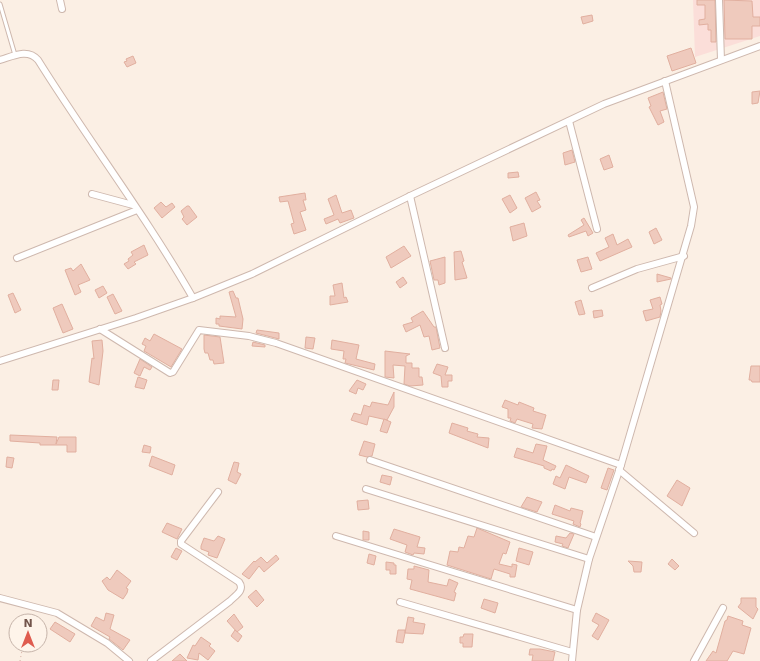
<svg xmlns="http://www.w3.org/2000/svg" width="760" height="661" font-family="'DejaVu Sans',sans-serif">
	<style>
		.commercial { fill: #fbded9 }
		.building { fill: #efcabd; stroke: #e1af9f }
		.lines { fill: none; stroke-linecap: round; stroke-linejoin: round }
		.service-casing { stroke: #ceb8ae; stroke-width: 5 }
		.minor-casing { stroke: #ceb8ae; stroke-width: 8 }
		.path { stroke: #d4aea1; stroke-width: 1; stroke-dasharray: 1 3; stroke-linecap: butt }
		.service { stroke: #fff; stroke-width: 3 }
		.minor { stroke: #fff; stroke-width: 6 }
	</style>
	<rect width="100%" height="100%" fill="#fbefe4"/>
	<polygon class="commercial" points="693,0 760,0 760,36 695,57"/>
	<g class="building">
		<polygon points="697,0 715,0 716,42 711,42 711,30 708,30 708,24 699,25 699,20 705,19 705,5 697,5"/>
		<polygon points="724,0 752,1 753,17 760,17 760,26 752,26 752,39 725,39"/>
		<polygon points="592,15 593,21 583,24 581,17"/>
		<polygon points="691,48 696,63 672,71 667,56"/>
		<polygon points="133,56 136,63 127,67 124,62 127,61 126,59"/>
		<polygon points="760,91 758,103 752,104 752,92"/>
		<polygon points="663,92 667,109 660,111 664,122 658,125 649,107 651,106 648,98"/>
		<polygon points="572,150 575,162 565,165 563,153"/>
		<polygon points="609,155 613,167 604,170 600,159"/>
		<polygon points="518,172 519,177 508,178 508,173"/>
		<polygon points="536,192 540,200 537,201 541,207 532,212 525,198"/>
		<polygon points="305,193 306,200 303,200 306,210 300,212 306,230 294,234 291,224 294,223 288,201 280,202 279,197"/>
		<polygon points="336,195 342,213 351,210 354,218 340,223 338,219 326,224 324,219 334,215 328,199"/>
		<polygon points="510,195 517,208 510,213 502,199"/>
		<polygon points="161,202 166,207 172,203 175,207 162,218 154,208"/>
		<polygon points="187,206 189,206 197,217 187,225 182,219 184,217 181,211"/>
		<polygon points="584,218 593,233 588,236 586,231 569,237 568,235 584,225 581,220"/>
		<polygon points="524,223 527,236 513,241 510,227"/>
		<polygon points="656,228 662,240 654,244 649,232"/>
		<polygon points="613,234 617,245 628,239 632,247 600,261 596,253 609,247 605,238"/>
		<polygon points="144,245 148,255 134,262 136,264 128,269 124,264 129,261 128,259 133,255 131,252"/>
		<polygon points="404,246 411,256 391,268 386,257"/>
		<polygon points="461,251 464,261 462,262 467,278 455,280 454,252"/>
		<polygon points="445,257 445,283 439,285 438,280 434,280 430,261"/>
		<polygon points="588,257 592,269 581,272 577,260"/>
		<polygon points="81,264 90,280 78,285 81,292 75,295 65,270 71,268 73,271"/>
		<polygon points="657,274 671,278 671,279 657,282"/>
		<polygon points="403,277 407,283 400,288 396,282"/>
		<polygon points="342,283 344,298 346,297 348,302 330,305 330,296 335,296 333,285"/>
		<polygon points="103,286 107,293 99,298 95,290"/>
		<polygon points="233,291 236,298 238,298 243,319 242,329 219,326 219,324 216,324 216,318 220,319 220,316 236,317 229,292"/>
		<polygon points="13,293 21,310 15,313 8,295"/>
		<polygon points="113,294 122,311 115,314 107,297"/>
		<polygon points="660,297 662,304 660,305 661,311 660,317 646,321 643,311 653,309 650,300"/>
		<polygon points="581,300 585,314 579,315 575,302"/>
		<polygon points="62,304 73,329 63,333 53,308"/>
		<polygon points="602,310 603,316 594,318 593,311"/>
		<polygon points="423,311 434,327 436,327 440,348 432,350 429,336 424,337 420,325 406,332 403,325 413,322 411,318"/>
		<polygon points="257,330 279,333 279,339 256,333"/>
		<polygon points="154,334 182,349 171,367 144,351 146,346 142,344 145,338 150,341"/>
		<polygon points="204,335 220,337 224,363 214,364 213,360 210,360 208,353 205,353 204,349"/>
		<polygon points="306,337 315,338 313,349 305,348"/>
		<polygon points="102,340 103,351 99,385 89,382 92,358 94,359 92,341"/>
		<polygon points="332,340 359,345 356,359 375,364 374,370 345,363 346,359 343,359 344,351 331,349"/>
		<polygon points="253,342 265,345 265,347 252,346"/>
		<polygon points="385,351 410,354 406,356 406,363 412,363 412,368 419,368 419,377 422,377 423,385 410,386 404,384 405,366 393,365 394,378 385,377"/>
		<polygon points="140,359 152,367 150,370 144,367 140,376 134,373"/>
		<polygon points="437,364 448,367 445,375 452,375 452,381 448,381 448,387 442,387 441,376 433,373"/>
		<polygon points="751,366 760,366 760,382 752,382 751,380 749,380"/>
		<polygon points="138,377 147,380 144,389 135,387"/>
		<polygon points="53,380 59,380 58,390 52,390"/>
		<polygon points="357,380 366,384 363,390 358,388 356,394 349,391"/>
		<polygon points="394,392 394,407 387,420 369,416 367,425 351,420 354,413 361,415 364,405 370,407 372,402 388,405"/>
		<polygon points="505,400 518,405 519,402 534,408 533,411 546,415 542,429 532,428 533,424 517,419 515,423 510,421 511,418 508,418 508,409 502,407"/>
		<polygon points="384,419 391,422 387,433 380,431"/>
		<polygon points="452,423 468,428 467,431 478,434 477,437 489,438 488,448 449,433"/>
		<polygon points="10,435 57,437 56,444 59,437 76,437 76,452 67,452 67,445 40,445 40,443 10,441"/>
		<polygon points="364,441 375,444 372,456 367,457 359,455"/>
		<polygon points="536,444 547,446 543,460 556,466 554,470 552,469 551,471 544,468 544,466 514,457 517,448 533,453"/>
		<polygon points="144,445 151,447 150,453 142,452"/>
		<polygon points="152,456 175,465 172,475 149,466"/>
		<polygon points="7,457 14,458 12,468 6,467"/>
		<polygon points="234,462 239,463 237,472 241,474 236,484 228,480"/>
		<polygon points="566,465 589,476 586,483 569,477 565,489 553,484 556,476 560,478"/>
		<polygon points="608,468 614,470 607,490 601,488"/>
		<polygon points="382,475 392,477 390,485 380,482"/>
		<polygon points="677,480 690,488 682,506 667,496"/>
		<polygon points="527,497 542,502 537,512 521,507"/>
		<polygon points="368,500 369,509 358,510 357,501"/>
		<polygon points="555,505 570,511 571,508 583,511 580,523 581,524 580,527 573,524 574,521 552,514"/>
		<polygon points="167,523 182,529 177,539 162,532"/>
		<polygon points="477,528 510,542 506,554 503,553 499,564 512,567 512,564 517,565 515,577 510,577 510,574 494,569 491,579 447,565 450,551 458,552 459,547 464,548 468,536 474,537"/>
		<polygon points="394,529 420,537 417,547 425,548 424,554 414,553 413,555 405,552 407,545 390,539"/>
		<polygon points="363,531 369,532 369,540 363,540"/>
		<polygon points="570,533 574,534 568,548 562,546 563,544 555,542 556,536 566,538"/>
		<polygon points="218,536 225,539 217,558 208,555 209,552 201,549 201,546 204,538 214,541"/>
		<polygon points="176,548 182,551 177,560 171,557"/>
		<polygon points="519,548 533,552 529,565 516,561"/>
		<polygon points="369,554 376,556 374,565 367,563"/>
		<polygon points="276,555 279,559 264,572 259,566 249,579 242,574 254,561 255,562 261,557 267,563"/>
		<polygon points="672,559 679,566 675,570 668,564"/>
		<polygon points="628,561 642,562 641,572 634,572 633,566"/>
		<polygon points="386,562 394,563 394,565 396,565 396,574 390,574 390,570 386,570"/>
		<polygon points="414,566 429,570 428,582 447,586 449,579 458,583 454,592 456,593 454,601 410,589 412,580 407,579 408,569 414,569"/>
		<polygon points="117,570 131,581 126,588 128,589 127,593 123,599 108,590 102,581 107,577 110,580"/>
		<polygon points="256,590 264,600 257,607 248,597"/>
		<polygon points="741,598 756,598 756,607 758,609 753,619 738,607 741,603"/>
		<polygon points="484,599 498,603 495,613 481,608"/>
		<polygon points="106,613 114,615 110,629 130,640 123,650 109,639 110,637 91,626 96,617 104,621"/>
		<polygon points="596,613 609,620 598,640 592,636 599,625 592,621"/>
		<polygon points="234,614 243,627 237,632 227,621"/>
		<polygon points="728,616 743,621 742,625 751,628 744,654 733,651 727,661 706,661 713,651 716,653 725,621 727,620"/>
		<polygon points="408,617 414,618 413,622 425,624 423,634 405,633 403,643 396,642 398,630 405,630 405,633"/>
		<polygon points="55,622 75,634 70,642 50,629"/>
		<polygon points="235,630 242,636 238,642 231,636"/>
		<polygon points="464,634 473,634 472,647 463,647 463,643 460,643 460,637 463,637"/>
		<polygon points="201,637 211,644 209,646 215,651 208,660 199,653 198,660 187,658 193,645 195,646"/>
		<polygon points="530,649 540,649 555,652 553,661 532,661 533,655 529,655"/>
		<polygon points="180,654 187,661 172,661"/>
	</g>
	<g class="lines">
		<g class="service-casing">
			<polyline id="service" points="0,4 15,55"/>
		</g>
		<g class="minor-casing">
			<g id="minor">
				<polyline points="60,0 62,9"/>
				<polyline points="719,0 721,60"/>
				<path d="M0 60C13 56 28 48 38 60 88 140 146 216 193 298"/>
				<polyline points="569,121 597,229"/>
				<polyline points="92,194 133,205"/>
				<polyline points="410,196 445,348"/>
				<polyline points="17,258 137,210"/>
				<polyline points="592,288 637,269 684,256"/>
				<polyline points="100,329 170,373 173,372 199,330 249,336 276,343 621,465"/>
				<polyline points="0,361 136,318 193,298 252,274 410,196 604,104 760,46"/>
				<polyline points="370,460 596,537"/>
				<polyline points="619,470 694,533"/>
				<polyline points="366,489 589,559"/>
				<polyline points="336,536 577,610"/>
				<polyline points="0,598 57,613 107,643 129,661"/>
				<polyline points="400,602 572,652"/>
				<path d="M151 661 230 601C236 595 245 590 239 582L181 544V541L218 492"/>
				<polyline points="572,661 577,610 589,559 621,465 691,226 694,207 665,81"/>
				<polyline points="694,661 723,608"/>
			</g>
		</g>
		<g class="path">
			<polyline points="27,621 28,613"/>
			<polyline points="20,661 23,645"/>
		</g>
		<use href="#service" class="service"/>
		<use href="#minor" class="minor"/>
	</g>
	<g transform="translate(28 633)"><circle r="19" fill="#fef4ea" stroke="#c6b4aa"/>
	<path d="M0-3L7 15L0 10L-7 15Z" fill="#df5c4f"/>
	<text y="-6" font-size="11" font-weight="bold" text-anchor="middle" fill="#72544b">N</text>
	</g>
</svg>
